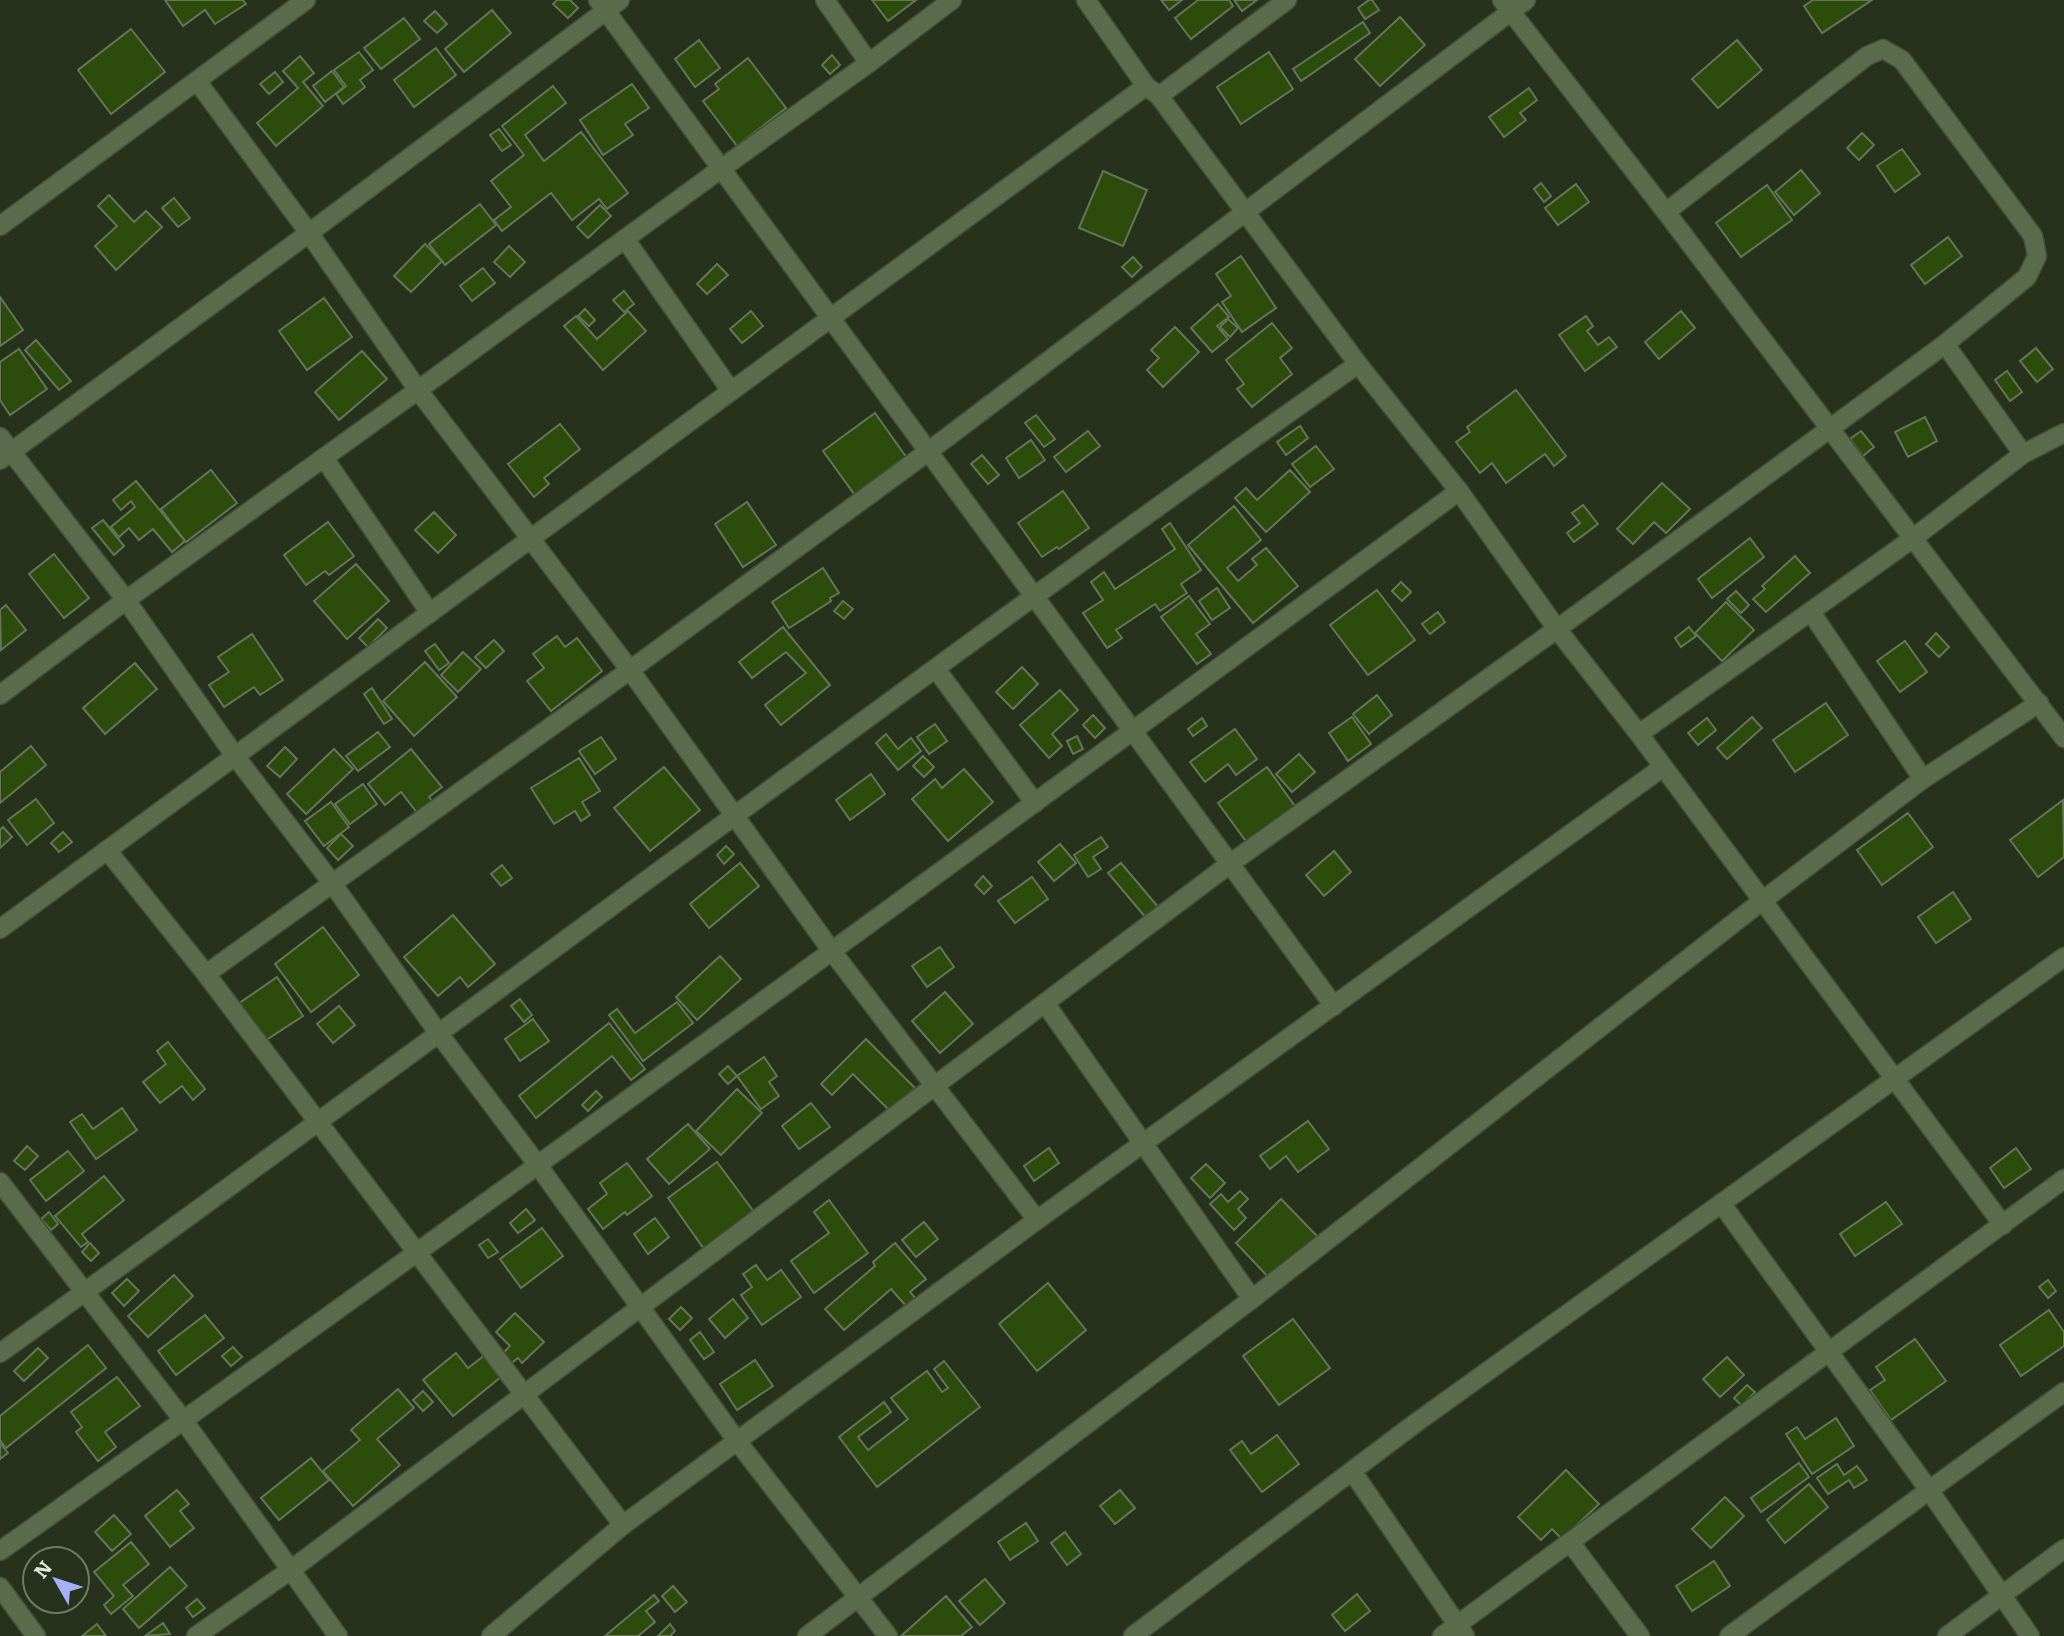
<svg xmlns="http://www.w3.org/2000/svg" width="2064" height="1636" font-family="Literata,serif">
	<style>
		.building { fill: #2d4b0a; stroke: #65745a; stroke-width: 2 }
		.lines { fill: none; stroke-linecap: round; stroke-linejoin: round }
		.minor-casing { stroke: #444f39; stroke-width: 21 }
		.minor { stroke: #5a6c4c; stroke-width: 18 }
	</style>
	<rect width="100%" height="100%" fill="#26321b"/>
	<g class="building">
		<polygon points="165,0 243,0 246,4 215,24 205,10 183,26"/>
		<polygon points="557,0 570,0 578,8 568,18 553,4"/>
		<polygon points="872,0 916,0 888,21"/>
		<polygon points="1161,0 1182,0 1169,10"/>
		<polygon points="1198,0 1229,0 1233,6 1191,39 1175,18"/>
		<polygon points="1234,0 1257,0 1242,11"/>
		<polygon points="1369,0 1372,0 1379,10 1365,19 1358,8"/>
		<polygon points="1813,0 1872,0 1822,33 1804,6"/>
		<polygon points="492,10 511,33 464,72 445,49"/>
		<polygon points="435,11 447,24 437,33 424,21"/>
		<polygon points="1400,17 1425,45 1380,86 1355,59"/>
		<polygon points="404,18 420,39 381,69 364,48"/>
		<polygon points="1363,22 1370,33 1301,81 1293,69"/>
		<polygon points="131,29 165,72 111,114 78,70"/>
		<polygon points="699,40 720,68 695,87 675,59"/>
		<polygon points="1737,40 1762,70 1718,108 1692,79"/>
		<polygon points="436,48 456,75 414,107 394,80"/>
		<polygon points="359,52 373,70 360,80 365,87 343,104 336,94 346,86 334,70"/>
		<polygon points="1269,52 1293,89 1241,124 1217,87"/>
		<polygon points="832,55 840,65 830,74 822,65"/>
		<polygon points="300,56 314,73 303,82 323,106 276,146 257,123 298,88 283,71"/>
		<polygon points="748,58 786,108 737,146 703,101 719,89 715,84"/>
		<polygon points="332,71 344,87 325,102 313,86"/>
		<polygon points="275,72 283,82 269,94 260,84"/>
		<polygon points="632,84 649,108 625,124 633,135 603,155 580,120"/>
		<polygon points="553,86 566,103 525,135 544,161 581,132 628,193 607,209 599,199 572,220 551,193 502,231 494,220 511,207 491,181 524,155 502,126"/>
		<polygon points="1529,88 1537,100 1520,113 1526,120 1504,137 1489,117"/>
		<polygon points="499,129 511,145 502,151 490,135"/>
		<polygon points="1862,133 1874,145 1859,160 1847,148"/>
		<polygon points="1902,149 1920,174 1895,192 1877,166"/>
		<polygon points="1801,170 1820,193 1794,215 1775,192"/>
		<polygon points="1103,171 1147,190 1123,246 1079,228"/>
		<polygon points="1541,183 1551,196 1544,202 1534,189"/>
		<polygon points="1576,184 1589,202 1558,225 1545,208"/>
		<polygon points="1767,185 1792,220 1741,257 1716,223"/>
		<polygon points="109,195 134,222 146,211 162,227 116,270 95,246 117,226 98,206"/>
		<polygon points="174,198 190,218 178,227 162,208"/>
		<polygon points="480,204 496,225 445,265 429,244"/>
		<polygon points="600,205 611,216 588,238 577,227"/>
		<polygon points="1948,237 1962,256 1925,284 1911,265"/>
		<polygon points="425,244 442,261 411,292 394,276"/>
		<polygon points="509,246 525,262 510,277 494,262"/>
		<polygon points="1241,256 1276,308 1242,332 1222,302 1231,296 1216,274"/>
		<polygon points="1133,257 1142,267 1132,277 1122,267"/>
		<polygon points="717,264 728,275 707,294 697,284"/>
		<polygon points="483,268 495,283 472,301 460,286"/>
		<polygon points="624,291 634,304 624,312 613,300"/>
		<polygon points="0,297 23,330 0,346"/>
		<polygon points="324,298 352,337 307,370 279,331"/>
		<polygon points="1218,304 1229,317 1217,326 1228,339 1212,352 1191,328"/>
		<polygon points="585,309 595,320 589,326 578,316"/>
		<polygon points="628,311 646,331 603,370 564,326 576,316 597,339"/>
		<polygon points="751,311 763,326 742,343 730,329"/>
		<polygon points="1681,311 1695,328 1659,359 1645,342"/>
		<polygon points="1586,316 1593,326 1587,331 1598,345 1609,337 1617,347 1585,371 1559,335"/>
		<polygon points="1228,319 1238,328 1230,337 1220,327"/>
		<polygon points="1272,323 1292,348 1280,358 1292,374 1252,407 1237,389 1244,384 1226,360"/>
		<polygon points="1175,327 1199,352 1163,387 1147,370 1159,358 1151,350"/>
		<polygon points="36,340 71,381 59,390 25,350"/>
		<polygon points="2036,348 2053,369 2037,382 2020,361"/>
		<polygon points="19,349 47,389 10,415 0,400 0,362"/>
		<polygon points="362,351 387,379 339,420 315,392"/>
		<polygon points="2007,371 2022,392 2010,401 1995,380"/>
		<polygon points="1516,390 1566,456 1554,466 1545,454 1506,483 1492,463 1480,473 1456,442 1470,432 1467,427"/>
		<polygon points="875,413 909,461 857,498 823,451"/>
		<polygon points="1036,415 1055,439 1044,447 1025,423"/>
		<polygon points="1925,417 1937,441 1908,457 1895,432"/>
		<polygon points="560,424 580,449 544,478 549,484 534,497 508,464"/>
		<polygon points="1300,426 1308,438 1286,455 1277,442"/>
		<polygon points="1088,431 1100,446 1066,472 1054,457"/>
		<polygon points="1861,431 1874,447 1863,456 1850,439"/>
		<polygon points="1031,440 1045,460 1019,478 1006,458"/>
		<polygon points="1316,446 1334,469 1310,487 1292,464"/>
		<polygon points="982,455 999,475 988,484 971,464"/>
		<polygon points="211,470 237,503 186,542 161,509"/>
		<polygon points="1290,470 1310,492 1266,532 1235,498 1246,488 1257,500"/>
		<polygon points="136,481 185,541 172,552 153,529 139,540 129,528 119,537 111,527 135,507 131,501 121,510 113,500"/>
		<polygon points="1662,483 1690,509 1666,533 1654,522 1633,544 1617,529"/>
		<polygon points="1063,491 1089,528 1059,549 1057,547 1042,557 1018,523"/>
		<polygon points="747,502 776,545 743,567 715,524"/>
		<polygon points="1583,505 1598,524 1574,542 1567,533 1580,523 1572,513"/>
		<polygon points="1234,506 1261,540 1227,568 1238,581 1257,565 1252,559 1266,548 1298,586 1253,623 1188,545"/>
		<polygon points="434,512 456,535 438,553 415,530"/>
		<polygon points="103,520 124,546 114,555 92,528"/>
		<polygon points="328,522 354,556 329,575 325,571 306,585 284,555"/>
		<polygon points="1170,523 1201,570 1181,584 1187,593 1160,611 1155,604 1116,630 1122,638 1107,648 1083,613 1103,600 1091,582 1104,572 1115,589 1175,549 1162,529"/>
		<polygon points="1750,538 1764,557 1712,598 1698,579"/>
		<polygon points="54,554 89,598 64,618 29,574"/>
		<polygon points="1795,556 1810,573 1766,612 1753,599 1765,589 1762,586"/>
		<polygon points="356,564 389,601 347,639 314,601"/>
		<polygon points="823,568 839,593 830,598 831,601 789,628 772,602"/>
		<polygon points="1401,582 1411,592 1402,601 1392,591"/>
		<polygon points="1217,588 1230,608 1212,620 1199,601"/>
		<polygon points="1377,590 1415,640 1368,675 1330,625"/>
		<polygon points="1736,591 1749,605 1741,613 1727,599"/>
		<polygon points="1189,596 1210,624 1196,634 1211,654 1197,664 1161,617"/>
		<polygon points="843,601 853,609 844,619 834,611"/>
		<polygon points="1726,602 1754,630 1722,661 1695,633"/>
		<polygon points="6,605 26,630 1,650 0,610"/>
		<polygon points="1438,612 1445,622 1430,634 1422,624"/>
		<polygon points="378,619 387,628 368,647 359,638"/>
		<polygon points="783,627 830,685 781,725 765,705 806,673 786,652 752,678 739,662"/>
		<polygon points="1689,627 1696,636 1681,647 1675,638"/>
		<polygon points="1936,633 1949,647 1939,657 1926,644"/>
		<polygon points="252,634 283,680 260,695 254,687 224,707 209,685 229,672 218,657"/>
		<polygon points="557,636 565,647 577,638 602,671 551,711 527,681 544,668 533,654"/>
		<polygon points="494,640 504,651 486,668 475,657"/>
		<polygon points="1905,641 1927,672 1900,692 1877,661"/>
		<polygon points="435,644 449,663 439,670 425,651"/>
		<polygon points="463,652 481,669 458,692 441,675"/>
		<polygon points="425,662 457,697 414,736 383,701"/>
		<polygon points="135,663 157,689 105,734 83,708"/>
		<polygon points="1022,667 1038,684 1013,709 996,692"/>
		<polygon points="372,688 392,719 384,724 364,694"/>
		<polygon points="1060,690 1078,710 1052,734 1062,746 1049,758 1020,725"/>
		<polygon points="1377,695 1392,715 1369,734 1353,714"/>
		<polygon points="1826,703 1848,735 1795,772 1773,740"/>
		<polygon points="1093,715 1105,728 1095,738 1083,725"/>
		<polygon points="1352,717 1371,744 1348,761 1329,733"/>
		<polygon points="1752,717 1762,728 1727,759 1717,748"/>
		<polygon points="1202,718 1207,726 1193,736 1188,729"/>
		<polygon points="1707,718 1716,730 1698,745 1688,733"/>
		<polygon points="935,724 947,741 929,754 917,737"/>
		<polygon points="1235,729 1257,759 1236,775 1228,764 1205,782 1190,762"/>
		<polygon points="378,732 390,747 358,771 346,756"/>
		<polygon points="886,734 898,749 911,738 921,751 898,770 876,743"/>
		<polygon points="1077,736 1083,749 1073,754 1067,741"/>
		<polygon points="601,737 616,759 595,774 579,751"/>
		<polygon points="31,746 46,765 0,803 0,772"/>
		<polygon points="285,747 297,759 280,777 267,766"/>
		<polygon points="334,749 353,769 306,814 287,794"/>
		<polygon points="411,749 442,787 429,797 433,802 418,814 401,792 385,805 368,784"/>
		<polygon points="1299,754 1315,772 1292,792 1276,774"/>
		<polygon points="923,756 934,767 924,777 913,766"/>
		<polygon points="579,758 600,791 582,802 590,815 581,821 575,811 554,824 531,788"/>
		<polygon points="664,767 700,810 650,851 614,808"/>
		<polygon points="1267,767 1297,809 1248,844 1218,803"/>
		<polygon points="964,769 993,802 948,841 912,799 935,779 942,788"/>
		<polygon points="871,774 885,794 850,820 836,800"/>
		<polygon points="363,784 377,804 350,824 335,804"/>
		<polygon points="36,799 54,823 27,845 8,820"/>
		<polygon points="2063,800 2064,857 2038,877 2010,840"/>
		<polygon points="331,802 349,827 324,846 305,821"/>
		<polygon points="1908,813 1933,847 1882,885 1857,850"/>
		<polygon points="3,827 12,837 0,848 0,830"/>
		<polygon points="63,832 72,842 59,852 51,843"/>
		<polygon points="341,834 353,846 338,860 327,848"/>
		<polygon points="1101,837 1108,847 1093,857 1101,869 1088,877 1074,855"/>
		<polygon points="1060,844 1076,863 1054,881 1038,862"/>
		<polygon points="726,846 734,854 724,864 717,855"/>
		<polygon points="1334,851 1351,872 1324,896 1306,875"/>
		<polygon points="740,863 759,886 709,928 690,904"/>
		<polygon points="1121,863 1159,908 1147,919 1108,873"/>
		<polygon points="502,865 512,878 501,886 491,874"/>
		<polygon points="983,876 992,886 984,894 975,885"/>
		<polygon points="1032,877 1048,899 1015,923 998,901"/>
		<polygon points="1953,892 1971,919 1936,943 1918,917"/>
		<polygon points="453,915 495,964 468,987 460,977 438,996 404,957"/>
		<polygon points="323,927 359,975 311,1012 275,964"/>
		<polygon points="940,947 954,967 927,987 912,966"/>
		<polygon points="720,956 741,979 697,1020 676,997"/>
		<polygon points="277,977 303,1016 263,1042 238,1004"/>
		<polygon points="945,992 973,1024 940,1053 912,1021"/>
		<polygon points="520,999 532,1015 524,1022 511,1006"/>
		<polygon points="677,1002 693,1023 643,1061 609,1015 617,1009 635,1033"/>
		<polygon points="339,1006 355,1025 333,1043 317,1024"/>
		<polygon points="533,1019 549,1041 520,1061 505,1039"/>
		<polygon points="609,1023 645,1069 631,1080 612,1056 536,1118 519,1096"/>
		<polygon points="866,1039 915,1088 891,1112 853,1074 832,1095 821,1084"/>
		<polygon points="168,1042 205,1089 193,1100 182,1086 160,1103 143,1082 166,1064 157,1051"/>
		<polygon points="764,1057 777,1076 769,1082 779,1096 761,1109 737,1076"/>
		<polygon points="728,1066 737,1076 728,1084 719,1074"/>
		<polygon points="737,1089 762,1113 721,1155 696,1131"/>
		<polygon points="596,1091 602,1097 588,1111 582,1105"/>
		<polygon points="811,1103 830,1127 799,1149 782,1126"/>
		<polygon points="122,1108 137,1130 96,1159 70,1122 82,1114 93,1129"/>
		<polygon points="1308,1121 1329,1149 1298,1172 1286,1156 1270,1169 1260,1156"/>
		<polygon points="688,1124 710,1149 669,1184 647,1159"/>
		<polygon points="27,1146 38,1156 25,1170 14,1161"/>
		<polygon points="1049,1148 1059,1163 1034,1181 1024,1166"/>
		<polygon points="2016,1148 2031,1169 2004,1188 1990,1168"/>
		<polygon points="68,1151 84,1171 46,1201 30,1180"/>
		<polygon points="717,1162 754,1212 704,1249 668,1198"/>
		<polygon points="627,1163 652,1196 627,1215 625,1212 603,1229 588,1209 607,1194 600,1183"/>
		<polygon points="1206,1164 1225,1183 1210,1198 1191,1178"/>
		<polygon points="104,1176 124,1200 82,1234 88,1242 81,1247 55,1216"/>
		<polygon points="1240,1191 1248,1199 1238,1209 1246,1218 1234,1230 1210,1204 1221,1194 1228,1202"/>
		<polygon points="1281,1199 1318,1237 1272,1281 1236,1243"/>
		<polygon points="829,1200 868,1253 814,1293 791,1261 829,1233 814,1212"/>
		<polygon points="1886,1202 1902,1224 1855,1256 1840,1234"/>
		<polygon points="526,1209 535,1220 518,1233 510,1223"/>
		<polygon points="49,1212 58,1224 51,1230 41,1219"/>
		<polygon points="655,1218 669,1237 648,1254 634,1234"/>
		<polygon points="924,1222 938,1239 916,1257 902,1240"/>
		<polygon points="542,1228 563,1256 521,1288 500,1259"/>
		<polygon points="488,1239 498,1252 488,1258 479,1245"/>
		<polygon points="90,1243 99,1253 91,1261 82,1252"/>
		<polygon points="895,1243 926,1279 910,1292 916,1299 907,1307 891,1289 844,1330 825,1309 875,1266 873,1262"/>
		<polygon points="756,1265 767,1280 781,1270 801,1297 762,1325 741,1295 752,1287 743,1274"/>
		<polygon points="174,1275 193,1296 148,1337 128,1316"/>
		<polygon points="127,1279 139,1291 124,1306 112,1293"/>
		<polygon points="2048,1280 2056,1291 2048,1298 2039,1287"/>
		<polygon points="1048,1283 1086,1330 1037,1371 999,1324"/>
		<polygon points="733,1299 748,1318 725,1338 709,1319"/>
		<polygon points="681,1307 692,1318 680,1330 669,1319"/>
		<polygon points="2049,1310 2064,1332 2064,1346 2021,1376 2000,1345"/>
		<polygon points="515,1313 544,1342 522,1363 518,1358 508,1366 499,1357 510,1346 496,1332"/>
		<polygon points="205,1315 224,1338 176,1375 158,1351"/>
		<polygon points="1293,1319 1330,1368 1279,1405 1243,1356"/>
		<polygon points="700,1332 714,1352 704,1359 690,1340"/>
		<polygon points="1915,1339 1946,1381 1891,1420 1870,1390 1885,1380 1876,1367"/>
		<polygon points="88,1345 106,1368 6,1448 0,1440 0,1416"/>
		<polygon points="233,1347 242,1357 231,1366 222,1356"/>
		<polygon points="38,1348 48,1358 24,1381 14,1371"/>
		<polygon points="456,1353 468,1368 485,1355 502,1376 453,1416 423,1380"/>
		<polygon points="1727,1357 1744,1375 1720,1397 1703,1379"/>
		<polygon points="755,1360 773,1386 737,1410 720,1384"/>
		<polygon points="944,1361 980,1407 877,1487 839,1437 884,1402 891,1412 858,1437 868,1450 908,1419 891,1398 927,1371 942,1392 948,1388 934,1369"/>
		<polygon points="117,1377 140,1406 105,1432 116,1447 98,1461 76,1432 82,1427 71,1412"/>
		<polygon points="1747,1385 1755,1392 1742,1406 1734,1398"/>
		<polygon points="398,1389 414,1408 377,1439 400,1465 353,1506 323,1471 360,1440 351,1430"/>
		<polygon points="423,1391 433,1402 423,1411 413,1400"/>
		<polygon points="1836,1418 1854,1446 1812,1474 1786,1434 1797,1427 1805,1439"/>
		<polygon points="1277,1435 1299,1464 1262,1492 1230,1450 1242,1441 1251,1454"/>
		<polygon points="0,1443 8,1453 0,1459"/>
		<polygon points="311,1458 329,1480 279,1520 261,1498"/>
		<polygon points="1799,1463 1809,1477 1761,1512 1751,1498"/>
		<polygon points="1837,1464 1844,1475 1857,1466 1867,1480 1854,1488 1849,1480 1828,1494 1817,1478"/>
		<polygon points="1566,1470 1599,1504 1562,1539 1552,1529 1541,1540 1518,1517"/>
		<polygon points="1809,1484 1828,1507 1785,1543 1767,1520"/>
		<polygon points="177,1490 189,1504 180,1511 194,1528 170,1547 145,1516"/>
		<polygon points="1120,1490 1135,1508 1115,1524 1100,1506"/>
		<polygon points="1725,1497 1744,1516 1711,1548 1692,1529"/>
		<polygon points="114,1515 131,1534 112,1551 95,1532"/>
		<polygon points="1026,1523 1038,1541 1010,1560 998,1542"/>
		<polygon points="1065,1532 1081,1554 1067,1565 1051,1543"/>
		<polygon points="131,1542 149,1564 123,1585 133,1596 111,1614 104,1605 114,1596 94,1572"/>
		<polygon points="1714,1561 1730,1586 1692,1611 1676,1586"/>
		<polygon points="170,1567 187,1586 139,1628 123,1609"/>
		<polygon points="77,1579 86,1593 77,1598"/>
		<polygon points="985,1579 1005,1603 980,1625 959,1601"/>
		<polygon points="673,1586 687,1602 675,1612 662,1596"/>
		<polygon points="1357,1594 1370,1611 1345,1631 1332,1615"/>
		<polygon points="654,1595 659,1601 646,1611 655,1622 638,1636 605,1636"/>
		<polygon points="946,1596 972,1627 961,1636 901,1636"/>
		<polygon points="197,1599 205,1608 193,1617 186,1608"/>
		<polygon points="163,1623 170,1634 145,1636"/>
		<polygon points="97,1624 106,1636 82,1636"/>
		<polygon points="670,1624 675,1631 670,1636 658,1636"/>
	</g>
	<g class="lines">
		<g class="minor-casing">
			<g id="minor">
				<polyline points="598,0 1334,1006"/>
				<polyline points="825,0 869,63"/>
				<polyline points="1086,0 1146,86 1159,96 1358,364 1459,491 1557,629 1639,734 2003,1225"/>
				<polyline points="1502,0 1666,212 2064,738"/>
				<polyline points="197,81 309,233 418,390 630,670 831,950 1037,1220"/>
				<polyline points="1159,96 1287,0"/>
				<polyline points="0,226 306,0"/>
				<polyline points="625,239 731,391"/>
				<polyline points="1945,344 2023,454"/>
				<polyline points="0,437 126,600 235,756 332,883 439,1034 537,1164 737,1441 888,1636"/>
				<polyline points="324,458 430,613"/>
				<polyline points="0,460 309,233 620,0"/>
				<polyline points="1811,612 1923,779"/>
				<polyline points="936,669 1035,803"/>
				<polyline points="0,695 126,600 418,390 722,168 869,63 952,0"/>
				<polyline points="1639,734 1912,539 2023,454 2064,433"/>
				<polyline points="107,850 206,974 623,1525"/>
				<polyline points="0,929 1146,86"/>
				<polyline points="206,974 630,670 929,451 1526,0"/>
				<polyline points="1045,1003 1252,1299"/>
				<polyline points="0,1182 184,1421 338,1636"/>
				<polyline points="1721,1203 1929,1490 2030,1636"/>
				<path d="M0 1353C455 1026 901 687 1358 364"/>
				<polyline points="1352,1471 1465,1636"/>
				<polyline points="1570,1542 1640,1636"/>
				<path d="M0 1551C490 1203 975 847 1459 491"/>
				<polyline points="0,1587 36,1636"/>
				<polyline points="196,1636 292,1569 1231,863 1557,629 1945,344 2027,277 2037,256 2033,236 1902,60 1883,49 1867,56 1666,212"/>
				<polyline points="491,1636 623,1525 1037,1220 1663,767"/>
				<polyline points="807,1636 1252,1299 1762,901 1923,779 2039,703"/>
				<polyline points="1133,1636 1417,1422 2064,957"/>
				<polyline points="1442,1636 2064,1179"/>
				<polyline points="1729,1636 2064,1392"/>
				<polyline points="1947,1636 2064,1549"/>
			</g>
		</g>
		<use href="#minor" class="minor"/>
	</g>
	<g transform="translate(56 1580) rotate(309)"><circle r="33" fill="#26321b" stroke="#707b67" stroke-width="2"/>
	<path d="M0-5L12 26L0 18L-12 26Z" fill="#a5b1fc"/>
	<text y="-10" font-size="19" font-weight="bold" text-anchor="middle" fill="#dfe8d9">N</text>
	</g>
</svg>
